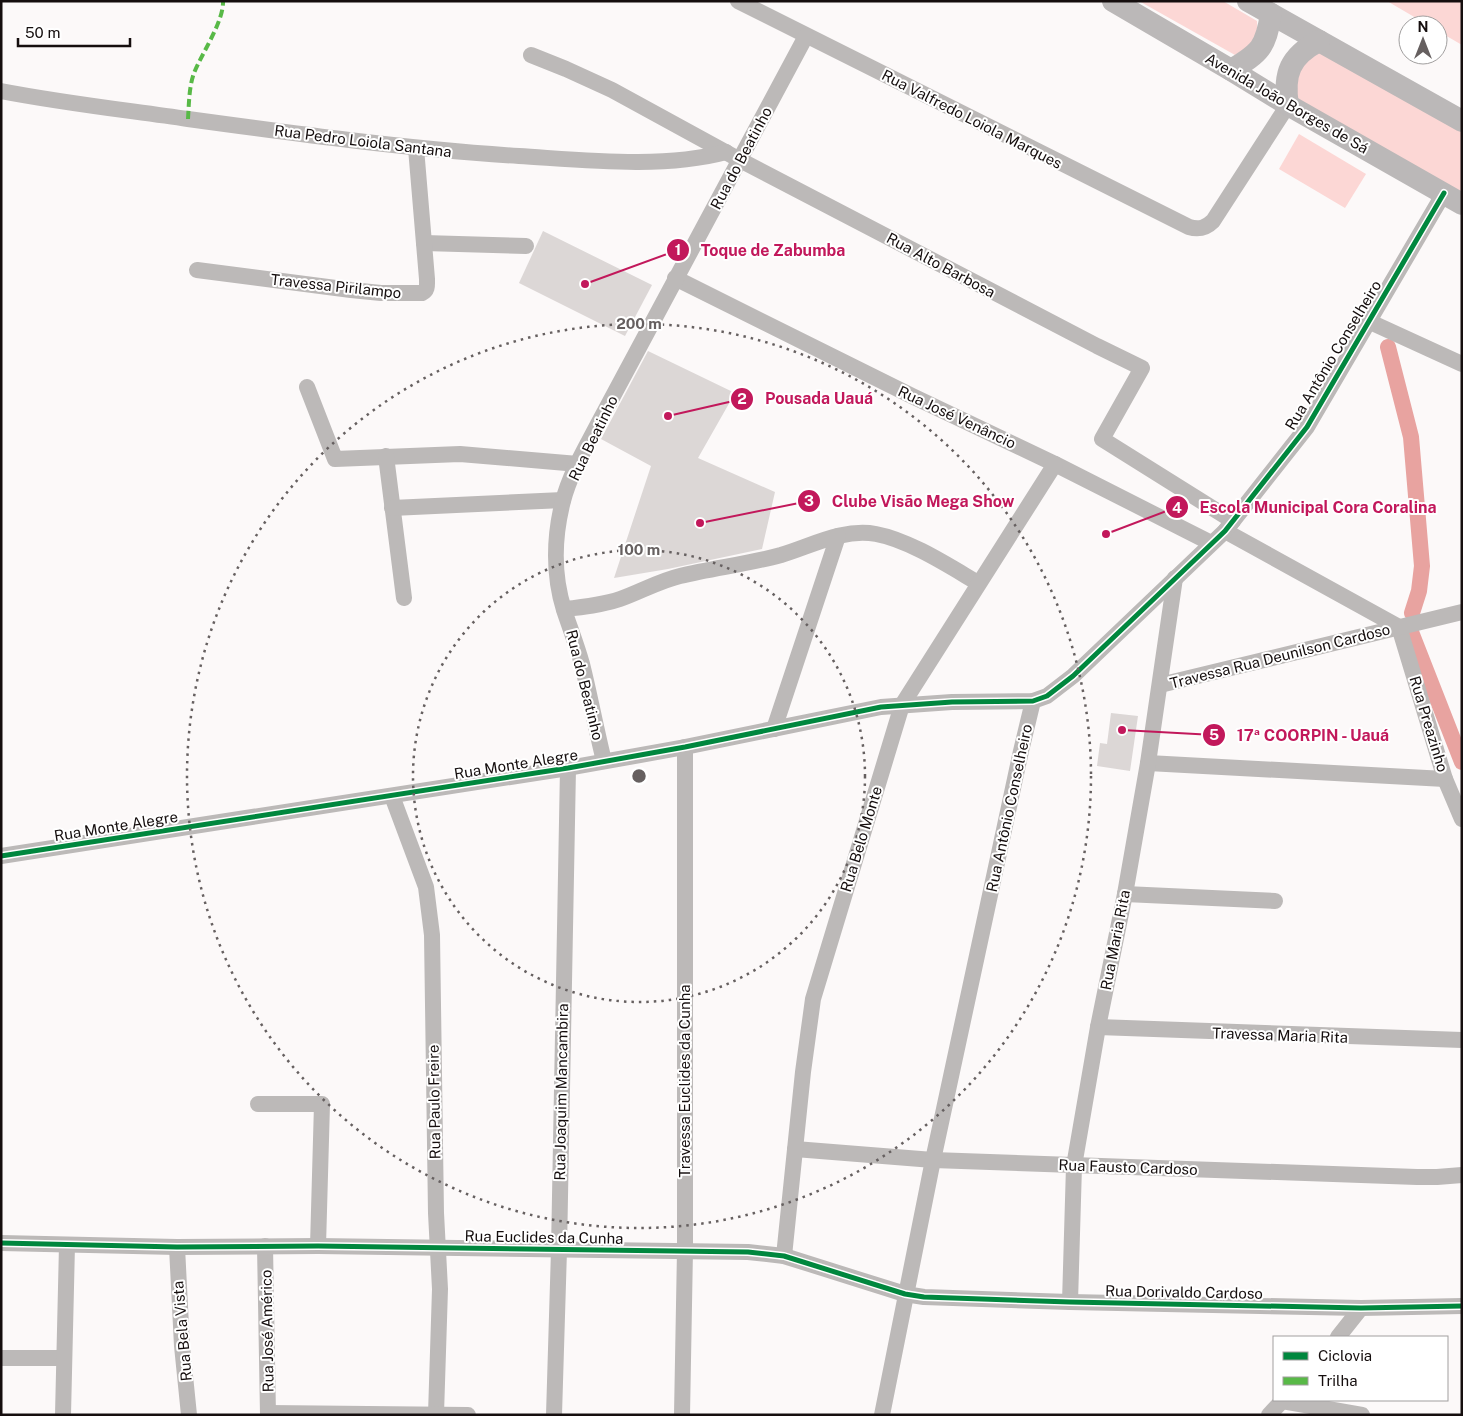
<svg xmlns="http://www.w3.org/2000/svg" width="1463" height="1416" font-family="'Public Sans',sans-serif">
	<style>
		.green { fill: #fcd7d5 }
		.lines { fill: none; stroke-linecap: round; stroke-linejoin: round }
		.canal { stroke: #e8a3a0; stroke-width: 16 }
		.building { fill: #dcd7d6 }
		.minor { stroke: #bcb9b8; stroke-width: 16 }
		.secondary { stroke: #bbb8b8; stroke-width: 22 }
		.quiet { stroke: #58b947; stroke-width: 4; stroke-dasharray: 8 4; stroke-linecap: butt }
		.cycleway-casing { stroke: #fff; stroke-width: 8 }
		.cycleway { stroke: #00873e; stroke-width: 5 }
		.ring { fill: none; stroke: #666060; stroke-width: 2.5; stroke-dasharray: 2.5 5 }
		.labels { text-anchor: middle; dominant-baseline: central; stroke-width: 4; stroke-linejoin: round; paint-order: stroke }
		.street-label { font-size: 15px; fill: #150e0e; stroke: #fff }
		.centre { fill: #666060; stroke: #fff; stroke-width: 2.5 }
		.ring-label { font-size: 15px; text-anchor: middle; font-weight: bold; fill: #666060; stroke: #fff; stroke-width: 4; stroke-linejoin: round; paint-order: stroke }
		.leader { fill: none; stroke: #c2185b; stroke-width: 2 }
		.callout-dot { fill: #c2185b; stroke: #fff; stroke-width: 2 }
		.mark-label { font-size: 15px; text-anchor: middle; font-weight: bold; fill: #fff }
		.callout-label { font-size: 16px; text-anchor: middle; font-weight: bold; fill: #c2185b; stroke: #fff; stroke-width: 4; stroke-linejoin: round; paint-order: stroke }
	</style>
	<rect width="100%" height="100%" fill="#fcf9f9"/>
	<g class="green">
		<path d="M1139 1H1223L1257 21C1258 42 1252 45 1235 55Z"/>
		<polygon points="1387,1 1462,1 1462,45 1438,31 1438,25 1428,25"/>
		<polygon points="1320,53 1462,129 1462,194 1299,101 1293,88 1305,59"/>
		<polygon points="1299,134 1366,174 1345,208 1279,169"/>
	</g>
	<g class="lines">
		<g class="canal">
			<polyline points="1388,347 1411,437 1422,566 1419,591 1412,613"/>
			<polyline points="1411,632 1462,762"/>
		</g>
	</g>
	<g class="building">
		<polygon points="543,231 652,285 625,336 519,283"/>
		<polygon points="648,351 735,393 698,458 775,492 762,549 668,569 614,578 651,466 601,439"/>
		<polygon points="1111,713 1138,716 1130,771 1097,766 1100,743 1107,744"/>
	</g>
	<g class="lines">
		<g class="minor">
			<path d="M738 1 1189 227C1199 230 1206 228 1213 221L1288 105"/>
			<polyline points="531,55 566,69 612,90 740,160 1097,346 1142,368 1102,439 1233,521"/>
			<path d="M1 91C63 103 126 110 188 119 298 134 408 149 519 156 584 160 663 169 726 152"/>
			<polyline points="424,243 526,246"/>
			<path d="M197 270 351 290 381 293H422C428 290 427 285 427 279L416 148"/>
			<polyline points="675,278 912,396 1055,464 1211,543"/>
			<polyline points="1368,321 1462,364"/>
			<polyline points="307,387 335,459 460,454 578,464"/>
			<polyline points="386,456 404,598"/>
			<polyline points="392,508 563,500"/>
			<polyline points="1225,531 1399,627"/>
			<path d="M564 609C583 607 602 605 620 599 640 592 659 581 680 576 713 568 748 564 781 555 811 546 843 528 876 534 909 540 949 566 978 583"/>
			<polyline points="1399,627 1445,779 1462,819"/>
			<polyline points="1160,685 1462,612"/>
			<polyline points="774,729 838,536"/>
			<path d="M604 761C596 729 590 696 582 664 577 646 570 628 564 610 553 575 554 536 563 501 570 474 585 449 598 424L806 36"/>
			<polyline points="1148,763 1445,779"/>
			<polyline points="392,796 426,887 432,935 436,1213 440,1289 436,1414"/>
			<polyline points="1,856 568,768 685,747 881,707 952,702 1033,701 1047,696 1073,676 1225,531 1307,427 1444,193"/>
			<polyline points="1125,894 1275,901"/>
			<polyline points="1098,1027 1462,1040"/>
			<polyline points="258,1104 322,1104 318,1246"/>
			<polyline points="795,1149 933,1160 1417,1177 1437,1177 1462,1175"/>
			<polyline points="1,1243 177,1247 318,1246 748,1252 784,1256 905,1294 924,1297 1070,1302 1361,1308 1462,1306"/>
			<polyline points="265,1246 268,1415"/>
			<polyline points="177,1247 182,1346 189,1415"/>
			<polyline points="784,1256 803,1072 813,999 902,705 1055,464"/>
			<polyline points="1070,1302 1074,1166 1098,1027 1125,894 1148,763 1175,578"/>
			<polyline points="1338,1337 1361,1308"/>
			<polyline points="1,1358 64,1358"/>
			<polyline points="1282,1401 1362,1415"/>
			<polyline points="268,1413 468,1415"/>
			<polyline points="63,1415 67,1245"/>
			<polyline points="554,1415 559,1250 568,768"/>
			<polyline points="682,1415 685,1250 685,747"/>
			<polyline points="882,1415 933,1160 1021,751 1033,701"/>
			<polyline points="1269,1415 1283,1400"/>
		</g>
		<g class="secondary">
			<polyline points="1113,1 1231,70 1288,105 1462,204"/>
			<polyline points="1248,1 1462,121"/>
			<path d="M1231 70C1260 53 1266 47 1271 14"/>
			<path d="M1288 105C1283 74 1290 56 1319 41"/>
		</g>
		<path class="quiet" d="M188 119C189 103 189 87 194 73 202 53 224 21 223 1"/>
		<g class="cycleway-casing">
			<g id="cycleway">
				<polyline points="1,856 568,768 685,747 881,707 952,702 1033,701 1047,696 1073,676 1225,531 1307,427 1444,193"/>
				<polyline points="1,1243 177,1247 318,1246 748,1252 784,1256 905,1294 924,1297 1070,1302 1361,1308 1462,1306"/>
			</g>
		</g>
		<use href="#cycleway" class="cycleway"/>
	</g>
	<g class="ring">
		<circle cx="639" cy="776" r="226"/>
		<circle cx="639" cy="776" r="452"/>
	</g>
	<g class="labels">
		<g class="street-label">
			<text transform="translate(1287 103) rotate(30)">Avenida João Borges de Sá</text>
			<text transform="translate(972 119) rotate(27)">Rua Valfredo Loiola Marques</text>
			<text transform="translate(363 141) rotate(7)">Rua Pedro Loiola Santana</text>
			<text transform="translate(741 158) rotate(-62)">Rua do Beatinho</text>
			<text transform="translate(941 265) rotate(28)">Rua Alto Barbosa</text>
			<text transform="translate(336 286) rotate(6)">Travessa Pirilampo</text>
			<text transform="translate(1333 355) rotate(-59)">Rua Antônio Conselheiro</text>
			<text transform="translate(957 417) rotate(25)">Rua José Venâncio</text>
			<text transform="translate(593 438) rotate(-64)">Rua Beatinho</text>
			<text transform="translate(1280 656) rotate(-14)">Travessa Rua Deunilson Cardoso</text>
			<text transform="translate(585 685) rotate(76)">Rua do Beatinho</text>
			<text transform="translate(1429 724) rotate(73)">Rua Preazinho</text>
			<text transform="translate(516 764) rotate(-9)">Rua Monte Alegre</text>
			<text transform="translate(1009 808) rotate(-78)">Rua Antônio Conselheiro</text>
			<text transform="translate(116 826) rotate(-9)">Rua Monte Alegre</text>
			<text transform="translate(861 839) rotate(-73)">Rua Belo Monte</text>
			<text transform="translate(1115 940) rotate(-79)">Rua Maria Rita</text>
			<text transform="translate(1280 1035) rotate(2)">Travessa Maria Rita</text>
			<text transform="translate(684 1081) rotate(-90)">Travessa Euclides da Cunha</text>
			<text transform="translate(561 1092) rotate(-89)">Rua Joaquim Mancambira</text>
			<text transform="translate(434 1102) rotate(-91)">Rua Paulo Freire</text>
			<text transform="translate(1128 1167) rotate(2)">Rua Fausto Cardoso</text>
			<text transform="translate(544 1237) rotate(1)">Rua Euclides da Cunha</text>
			<text transform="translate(1184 1292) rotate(1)">Rua Dorivaldo Cardoso</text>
			<text transform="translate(182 1331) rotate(-95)">Rua Bela Vista</text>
			<text transform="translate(267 1331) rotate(-91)">Rua José Américo</text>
		</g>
	</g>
	<circle cx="639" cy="776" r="8" class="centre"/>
	<g class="ring-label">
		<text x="639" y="329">200 m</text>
		<text x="639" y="555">100 m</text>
	</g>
	<path class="leader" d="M585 284L678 250M668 416L742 399M700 523L809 501M1106 534L1177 507M1122 730L1214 735"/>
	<g class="callout-dot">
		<circle cx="585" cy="284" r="5"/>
		<circle cx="668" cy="416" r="5"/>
		<circle cx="700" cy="523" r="5"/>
		<circle cx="1106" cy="534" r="5"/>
		<circle cx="1122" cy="730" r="5"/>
		<circle cx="678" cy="250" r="12"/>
		<circle cx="742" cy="399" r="12"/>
		<circle cx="809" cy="501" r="12"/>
		<circle cx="1177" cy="507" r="12"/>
		<circle cx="1214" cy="735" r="12"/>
	</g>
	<g class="mark-label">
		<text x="678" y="255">1</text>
		<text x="742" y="404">2</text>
		<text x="809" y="506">3</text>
		<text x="1177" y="513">4</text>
		<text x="1214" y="740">5</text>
	</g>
	<g class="callout-label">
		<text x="773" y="256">Toque de Zabumba</text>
		<text x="819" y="404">Pousada Uauá</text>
		<text x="923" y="507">Clube Visão Mega Show</text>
		<text x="1318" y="513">Escola Municipal Cora Coralina</text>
		<text x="1313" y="741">17ª COORPIN - Uauá</text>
	</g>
	<rect width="1463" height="1416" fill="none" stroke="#150e0e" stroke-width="5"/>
	<rect x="1273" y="1336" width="175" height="65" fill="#ffffff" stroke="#a19f9f"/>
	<rect x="1283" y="1352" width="25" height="8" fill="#00873e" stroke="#a19f9f"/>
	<text x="1318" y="1361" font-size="15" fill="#150e0e">Ciclovia</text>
	<rect x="1283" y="1377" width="25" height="8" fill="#58b947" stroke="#a19f9f"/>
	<text x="1318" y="1386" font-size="15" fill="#150e0e">Trilha</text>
	<g transform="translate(1423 40)"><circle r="24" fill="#ffffff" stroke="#a19f9f"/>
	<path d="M0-4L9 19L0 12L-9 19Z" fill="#666060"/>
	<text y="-8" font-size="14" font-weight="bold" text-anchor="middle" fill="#150e0e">N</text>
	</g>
	<path d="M18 38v8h112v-8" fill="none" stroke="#150e0e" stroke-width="2.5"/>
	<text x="25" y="38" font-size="15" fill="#150e0e" stroke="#ffffff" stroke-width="4" paint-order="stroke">50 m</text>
</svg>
